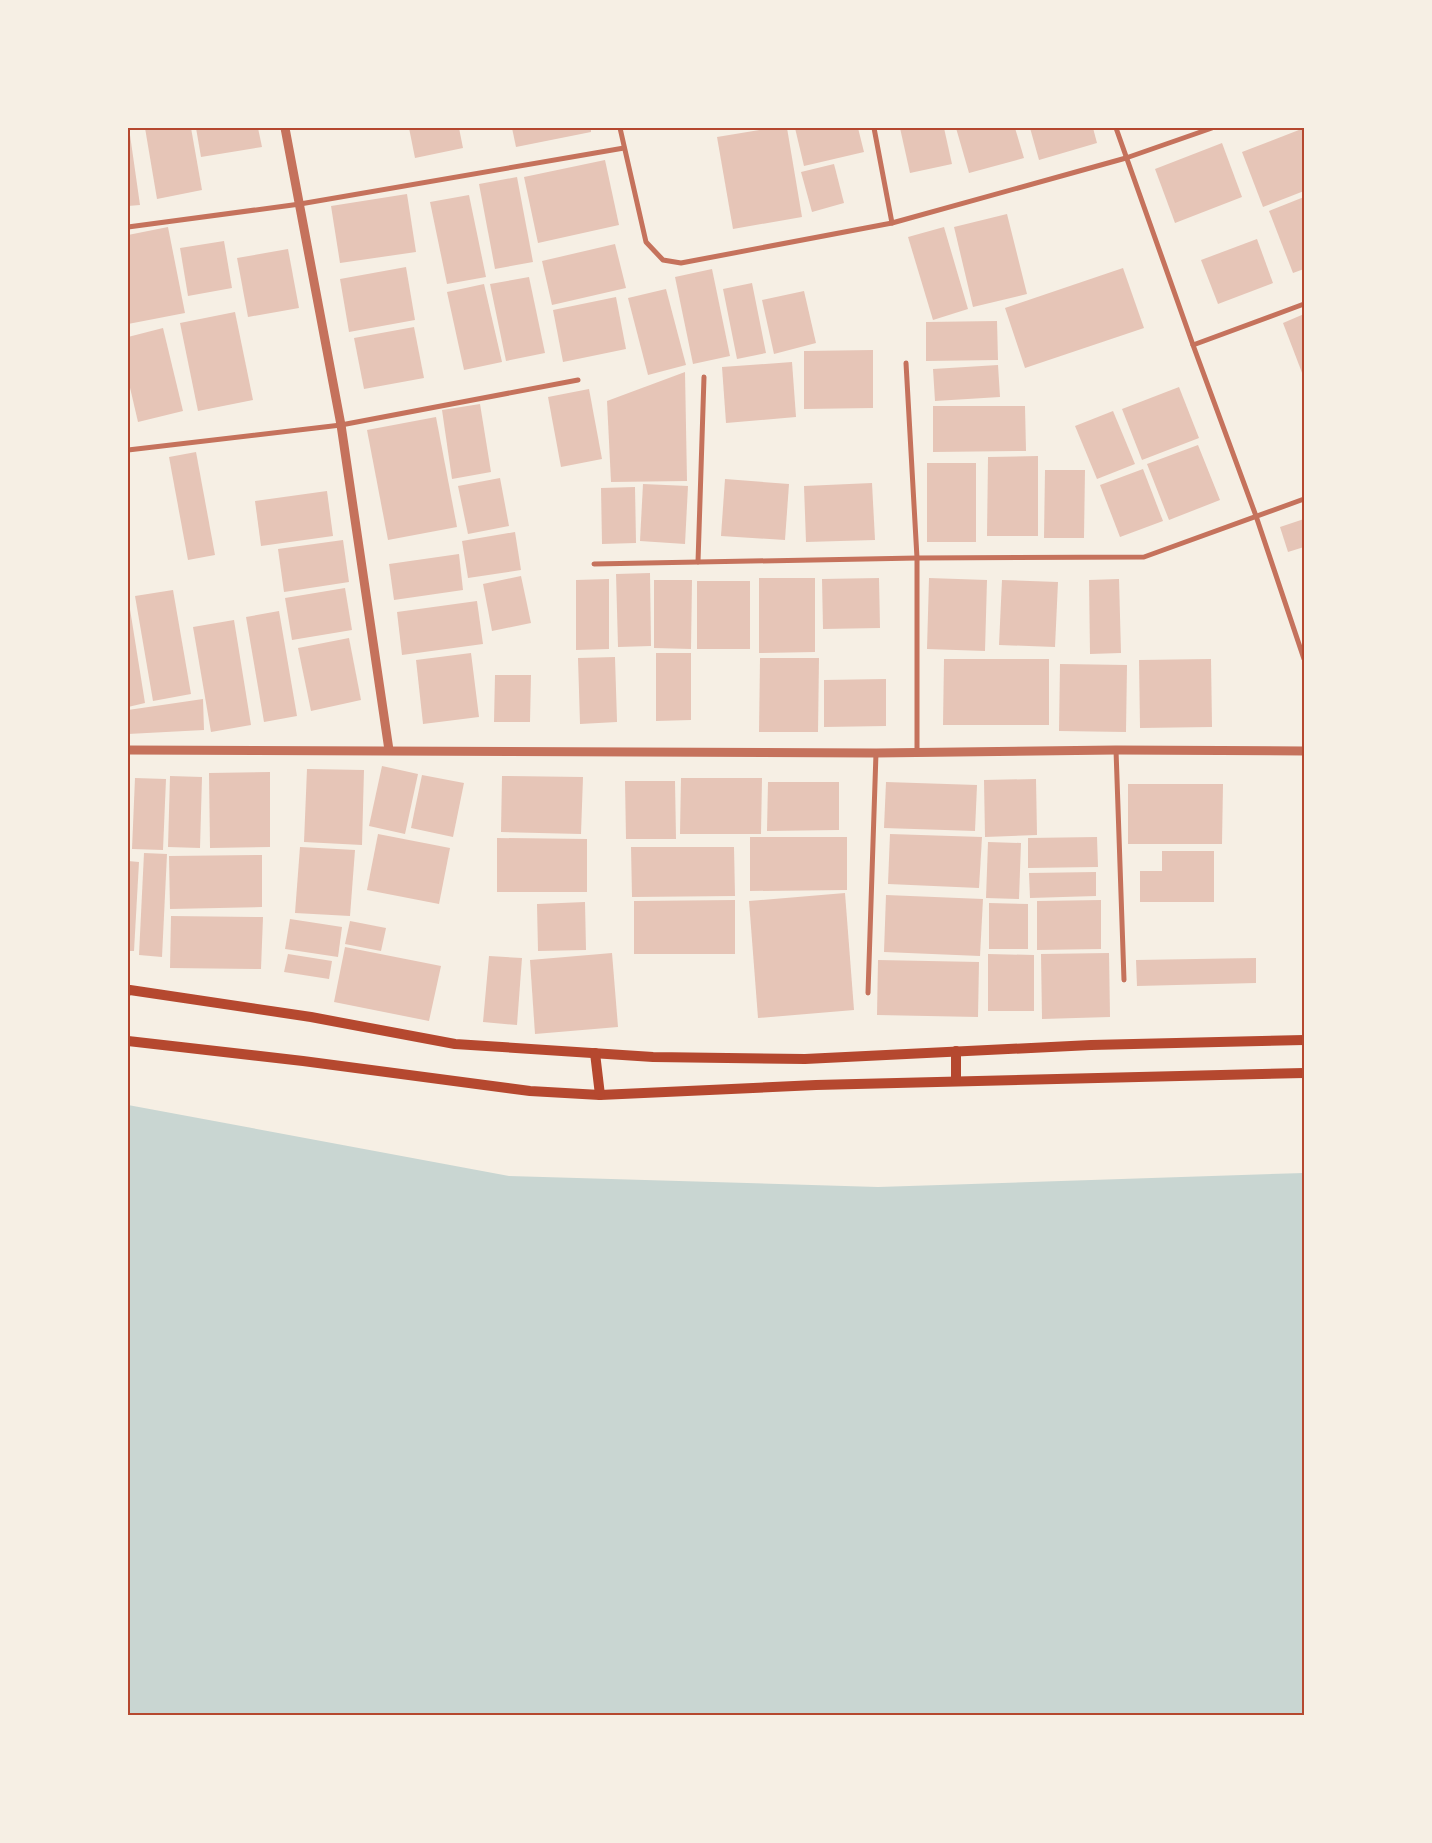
<svg xmlns="http://www.w3.org/2000/svg" width="1432" height="1843" font-family="'Roboto Condensed',sans-serif">
	<style>
		.water { fill: #c9d6d2 }
		.building { fill: #e6c5b7 }
		.lines { fill: none; stroke-linecap: round; stroke-linejoin: round }
		.minor { stroke: #c5725c; stroke-width: 5 }
		.tertiary { stroke: #c5725c; stroke-width: 9 }
		.secondary { stroke: #b5482f; stroke-width: 10 }
		.neatline { fill: none; stroke: #b5482f; stroke-width: 2 }
	</style>
	<rect width="100%" height="100%" fill="#f6efe4"/>
	<polygon class="water" points="128,1105 509,1176 878,1187 1304,1173 1304,1715 128,1715"/>
	<g class="building">
		<polygon points="128,128 129,128 140,205 128,206"/>
		<polygon points="145,128 191,128 202,190 157,199"/>
		<polygon points="196,128 258,128 262,147 201,157"/>
		<polygon points="409,128 459,128 463,148 415,158"/>
		<polygon points="512,128 591,128 591,132 516,147"/>
		<polygon points="772,128 787,128 802,217 733,229 717,137"/>
		<polygon points="795,128 858,128 864,152 804,166"/>
		<polygon points="900,128 944,128 952,164 910,173"/>
		<polygon points="956,128 1015,128 1024,158 969,173"/>
		<polygon points="1030,128 1093,128 1097,143 1039,160"/>
		<polygon points="1304,128 1304,191 1263,207 1242,152"/>
		<polygon points="1222,143 1242,197 1175,223 1155,169"/>
		<polygon points="605,160 619,225 538,243 524,177"/>
		<polygon points="834,164 844,203 812,212 801,172"/>
		<polygon points="517,177 533,262 495,269 479,184"/>
		<polygon points="407,194 416,252 340,263 331,206"/>
		<polygon points="469,195 486,277 447,284 430,202"/>
		<polygon points="1304,197 1304,269 1293,273 1269,211"/>
		<polygon points="1007,214 1027,294 973,307 954,227"/>
		<polygon points="168,227 185,313 128,324 128,235"/>
		<polygon points="944,227 968,309 933,320 908,237"/>
		<polygon points="1257,239 1273,283 1218,304 1201,260"/>
		<polygon points="224,241 232,288 188,296 180,248"/>
		<polygon points="615,244 626,288 552,305 542,261"/>
		<polygon points="288,249 299,308 248,317 237,258"/>
		<polygon points="406,267 415,320 349,332 340,279"/>
		<polygon points="1123,268 1144,328 1025,368 1005,308"/>
		<polygon points="712,269 730,356 693,364 675,277"/>
		<polygon points="529,277 545,353 506,361 490,284"/>
		<polygon points="752,283 766,353 737,359 723,289"/>
		<polygon points="484,284 502,362 464,370 447,292"/>
		<polygon points="666,289 686,365 648,375 628,298"/>
		<polygon points="804,291 816,343 774,354 762,300"/>
		<polygon points="616,297 626,349 563,362 553,310"/>
		<polygon points="235,312 253,400 198,411 180,323"/>
		<polygon points="1304,314 1304,378 1283,323"/>
		<polygon points="997,321 998,360 926,361 926,322"/>
		<polygon points="414,327 424,378 364,389 354,338"/>
		<polygon points="163,328 183,411 138,422 128,379 128,337"/>
		<polygon points="873,350 873,408 804,409 804,351"/>
		<polygon points="792,362 796,417 726,423 722,367"/>
		<polygon points="998,365 1000,397 935,401 933,369"/>
		<polygon points="685,372 687,481 611,482 607,401"/>
		<polygon points="1179,387 1199,438 1142,460 1122,409"/>
		<polygon points="589,389 602,459 561,467 548,397"/>
		<polygon points="480,404 491,472 452,479 442,410"/>
		<polygon points="933,406 1025,406 1026,451 933,452"/>
		<polygon points="1113,411 1135,464 1097,479 1075,426"/>
		<polygon points="436,417 457,527 388,540 367,430"/>
		<polygon points="1198,445 1220,500 1169,520 1147,464"/>
		<polygon points="196,452 215,555 188,560 169,457"/>
		<polygon points="1038,456 1038,536 987,536 988,457"/>
		<rect x="927" y="463" width="49" height="79"/>
		<polygon points="1143,469 1163,521 1120,537 1100,485"/>
		<polygon points="1045,470 1085,470 1084,538 1044,538"/>
		<polygon points="500,478 509,526 468,534 458,486"/>
		<polygon points="725,479 789,484 785,540 721,536"/>
		<polygon points="872,483 875,540 806,542 804,486"/>
		<polygon points="643,484 688,486 685,544 640,541"/>
		<polygon points="635,487 636,543 602,544 601,488"/>
		<polygon points="327,491 333,536 261,546 255,501"/>
		<polygon points="1304,519 1304,547 1288,552 1280,527"/>
		<polygon points="515,532 521,570 468,578 462,541"/>
		<polygon points="343,540 349,582 284,592 278,549"/>
		<polygon points="459,554 463,590 394,600 389,564"/>
		<polygon points="650,573 651,646 618,647 616,574"/>
		<polygon points="521,576 531,623 492,631 483,584"/>
		<polygon points="759,578 815,578 815,652 759,653"/>
		<polygon points="879,578 880,628 823,629 822,579"/>
		<polygon points="929,578 987,580 985,651 927,649"/>
		<polygon points="609,579 609,649 576,650 576,580"/>
		<polygon points="1119,579 1121,653 1090,654 1089,580"/>
		<polygon points="654,580 692,580 691,649 654,648"/>
		<polygon points="1002,580 1058,582 1055,647 999,645"/>
		<rect x="697" y="581" width="53" height="68"/>
		<polygon points="345,588 352,630 292,640 285,598"/>
		<polygon points="173,590 191,694 153,701 135,596"/>
		<polygon points="477,601 483,644 402,655 397,612"/>
		<polygon points="129,603 145,703 128,707 128,603"/>
		<polygon points="279,611 297,716 264,722 246,617"/>
		<polygon points="234,620 251,725 211,732 193,627"/>
		<polygon points="349,638 361,700 311,711 298,648"/>
		<polygon points="471,653 479,717 423,724 416,660"/>
		<polygon points="656,653 691,653 691,720 656,721"/>
		<polygon points="615,657 617,722 580,724 578,658"/>
		<polygon points="760,658 819,658 818,732 759,732"/>
		<polygon points="944,659 1049,659 1049,725 943,725"/>
		<polygon points="1211,659 1212,727 1140,728 1139,660"/>
		<polygon points="1060,664 1127,665 1126,732 1059,731"/>
		<polygon points="495,675 531,675 530,722 494,722"/>
		<polygon points="886,679 886,726 824,727 824,680"/>
		<polygon points="203,699 204,730 128,734 128,710"/>
		<polygon points="382,766 418,774 405,834 369,826"/>
		<polygon points="307,769 364,770 362,845 304,842"/>
		<polygon points="270,772 270,847 210,848 209,773"/>
		<polygon points="422,775 464,783 453,837 411,828"/>
		<polygon points="170,776 202,777 200,848 168,847"/>
		<polygon points="502,776 583,777 581,834 501,832"/>
		<polygon points="135,778 166,779 163,850 132,849"/>
		<polygon points="681,778 762,778 761,834 680,834"/>
		<polygon points="1036,779 1037,835 985,837 984,780"/>
		<polygon points="625,781 675,781 676,839 626,839"/>
		<polygon points="768,782 839,782 839,830 767,831"/>
		<polygon points="886,782 977,785 975,831 884,828"/>
		<polygon points="1128,784 1223,784 1222,844 1128,844"/>
		<polygon points="378,834 450,848 439,904 367,890"/>
		<polygon points="890,834 982,837 979,888 888,884"/>
		<polygon points="750,837 847,837 847,890 750,891"/>
		<polygon points="1097,837 1098,867 1028,868 1028,838"/>
		<polygon points="497,838 587,839 587,892 497,892"/>
		<polygon points="988,842 1021,843 1019,899 986,898"/>
		<polygon points="300,847 355,850 350,916 295,913"/>
		<polygon points="631,847 734,847 735,896 632,897"/>
		<polygon points="1162,851 1214,851 1214,902 1140,902 1140,871 1162,871"/>
		<polygon points="144,853 167,854 162,957 139,955"/>
		<polygon points="262,855 262,907 170,909 169,856"/>
		<polygon points="128,861 139,862 134,951 128,951"/>
		<polygon points="1096,872 1096,896 1030,898 1029,873"/>
		<polygon points="845,893 854,1010 758,1018 749,901"/>
		<polygon points="886,895 983,899 980,956 884,952"/>
		<polygon points="735,900 735,954 634,954 634,901"/>
		<polygon points="1101,900 1101,949 1037,950 1037,901"/>
		<polygon points="585,902 586,950 538,951 537,904"/>
		<polygon points="989,903 1028,904 1028,949 989,949"/>
		<polygon points="171,916 263,917 261,969 170,968"/>
		<polygon points="290,919 342,927 338,957 285,949"/>
		<polygon points="350,921 386,928 381,951 345,944"/>
		<polygon points="345,947 441,966 429,1021 334,1002"/>
		<polygon points="612,953 618,1027 535,1034 530,960"/>
		<polygon points="1109,953 1110,1017 1042,1019 1041,954"/>
		<polygon points="288,954 332,961 329,979 284,972"/>
		<polygon points="988,954 1034,955 1034,1011 988,1011"/>
		<polygon points="489,956 522,958 517,1025 483,1022"/>
		<polygon points="1256,958 1256,983 1137,986 1136,960"/>
		<polygon points="878,960 979,962 978,1017 877,1015"/>
	</g>
	<g class="lines">
		<g class="minor">
			<polyline points="620,128 646,242 663,260 681,263 892,223 1126,158 1212,128"/>
			<polyline points="874,128 892,223"/>
			<polyline points="1116,128 1193,345 1256,516 1304,659"/>
			<polyline points="128,227 300,204 624,148"/>
			<polyline points="1193,345 1304,304"/>
			<polyline points="906,363 917,558 917,752"/>
			<polyline points="128,450 341,425 578,380"/>
			<polyline points="698,562 704,377"/>
			<polyline points="594,564 917,558 1144,557 1304,499"/>
			<polyline points="1116,750 1124,980"/>
			<polyline points="868,993 876,753"/>
		</g>
		<g class="tertiary">
			<polyline points="285,128 341,425 389,750"/>
			<polyline points="128,750 876,753 1116,750 1304,751"/>
		</g>
		<g class="secondary">
			<polyline points="128,991 130,990 311,1017 455,1044 653,1057 805,1059 1091,1045 1304,1040"/>
			<polyline points="128,1041 303,1061 530,1091 600,1095 816,1085 1304,1073"/>
			<polyline points="595,1053 600,1095"/>
			<polyline points="956,1081 956,1051"/>
		</g>
	</g>
	<rect width="1432" height="1843" fill="none" stroke="#f6efe4" stroke-width="258"/>
	<rect x="129" y="129" width="1174" height="1585" class="neatline"/>
</svg>
